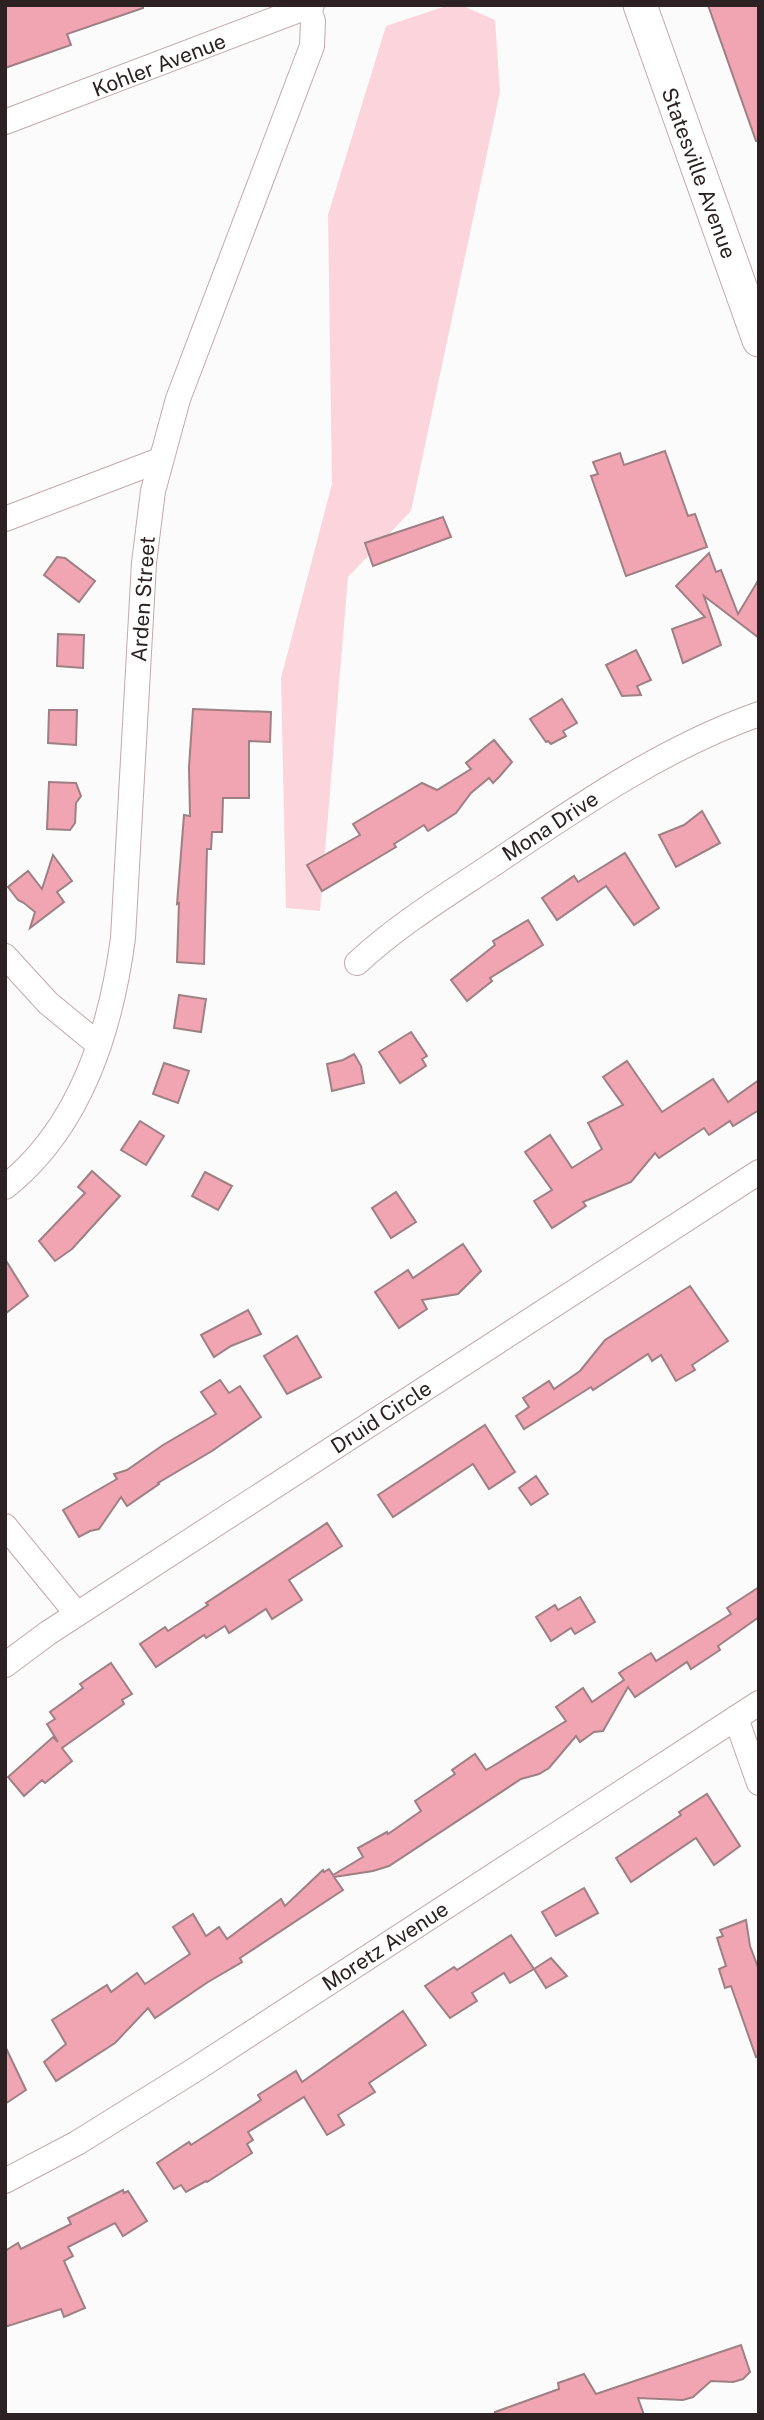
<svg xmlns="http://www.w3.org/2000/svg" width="764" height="2420" font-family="'Public Sans',sans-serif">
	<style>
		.green { fill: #fbd5db }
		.building { fill: #f1a4b2; stroke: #9e8084; stroke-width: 2 }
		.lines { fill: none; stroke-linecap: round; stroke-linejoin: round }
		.minor-casing { stroke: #c6a7ac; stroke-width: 26 }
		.secondary-casing { stroke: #c6a7ac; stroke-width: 35 }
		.minor { stroke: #fff; stroke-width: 24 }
		.secondary { stroke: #fff; stroke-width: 33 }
		.labels { text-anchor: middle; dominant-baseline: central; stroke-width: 5; stroke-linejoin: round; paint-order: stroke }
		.street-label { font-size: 21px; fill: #2d2123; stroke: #fff }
	</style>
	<rect width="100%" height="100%" fill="#fbfbfb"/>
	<polygon class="green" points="449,5 461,5 495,20 500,92 411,511 348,577 320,911 286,908 281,678 332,484 328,215 386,26"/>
	<g class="building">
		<polygon points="5,5 143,5 143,8 67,34 71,45 5,68"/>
		<polygon points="708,5 759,5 759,141 756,141"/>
		<polygon points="665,451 688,516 695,514 707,547 626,576 591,476 598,474 593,462 620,453 624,465"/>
		<polygon points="443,517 451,537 373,566 365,543"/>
		<polygon points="709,553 716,572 721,570 738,614 759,579 759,638 704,596 721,645 683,663 672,629 705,617 676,586"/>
		<polygon points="57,557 65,558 95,581 79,602 44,575"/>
		<polygon points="58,634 84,635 83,668 57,666"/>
		<polygon points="636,650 651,680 637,686 641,695 622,696 606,665"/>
		<polygon points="562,699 577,723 563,731 566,736 551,744 548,741 546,742 530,719"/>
		<polygon points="193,709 271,712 270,742 249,741 249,798 223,798 222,832 212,832 211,849 207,849 204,964 177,962 179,903 177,904 184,815 190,816 189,767"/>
		<polygon points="49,710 77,710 76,745 48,743"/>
		<polygon points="494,740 512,762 500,776 493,783 489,778 471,793 456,813 428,831 424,825 394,844 396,847 322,891 307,865 360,835 353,824 422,783 437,790 471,769 466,763"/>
		<polygon points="49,782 76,783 81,796 76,803 75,823 70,830 47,829"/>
		<polygon points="702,811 720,843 676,867 659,835 684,825"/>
		<polygon points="625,853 659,908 634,925 606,886 557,920 542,898 574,876 578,882"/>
		<polygon points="53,855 72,881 57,892 64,902 30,928 35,912 24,903 18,900 8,887 28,871 42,889"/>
		<polygon points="528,920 543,945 490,978 492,981 467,1001 451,980 495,945 493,941"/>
		<polygon points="179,995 206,999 201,1032 174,1028"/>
		<polygon points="411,1032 427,1056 422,1059 426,1066 400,1083 379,1052"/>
		<polygon points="354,1054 361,1066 364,1083 332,1091 327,1064 343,1060"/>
		<polygon points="627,1061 662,1112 713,1079 728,1102 759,1080 759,1110 733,1126 730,1121 709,1135 704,1128 659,1158 655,1153 631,1182 583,1202 586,1206 552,1228 534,1201 552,1190 525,1152 550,1135 572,1168 602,1149 588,1123 623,1105 603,1077"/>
		<polygon points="164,1063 189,1071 178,1103 153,1094"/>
		<polygon points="140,1121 164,1136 146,1165 121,1150"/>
		<polygon points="92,1171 120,1196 72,1249 55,1261 39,1241 85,1193 78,1187"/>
		<polygon points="205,1172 232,1186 218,1210 192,1196"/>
		<polygon points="396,1192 416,1222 391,1238 372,1208"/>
		<polygon points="463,1244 481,1271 458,1294 422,1300 427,1309 399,1328 375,1292 408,1270 413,1278"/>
		<polygon points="5,1259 28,1296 5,1314"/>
		<polygon points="690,1286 728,1341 692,1365 695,1370 676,1381 661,1355 652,1361 648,1354 593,1390 591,1387 524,1429 516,1416 529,1407 523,1398 549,1381 554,1389 580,1371 605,1340"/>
		<polygon points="248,1310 261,1334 231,1346 214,1357 201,1335"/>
		<polygon points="297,1336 321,1377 287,1394 264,1356"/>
		<polygon points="220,1380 229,1393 240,1386 261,1417 212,1451 158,1483 159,1484 127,1506 121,1497 99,1529 90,1531 79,1537 63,1510 117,1479 114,1474 127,1470 163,1445 216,1414 201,1392"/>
		<polygon points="485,1425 515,1472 489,1489 473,1464 393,1517 378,1495"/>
		<polygon points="536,1476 548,1494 531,1505 519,1488"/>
		<polygon points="327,1523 342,1546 289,1580 302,1600 272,1619 266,1609 229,1633 225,1626 206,1638 204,1635 156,1667 140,1644 165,1627 168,1631 208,1605 206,1603"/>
		<polygon points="759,1587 759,1617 718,1646 720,1650 691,1669 687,1662 635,1697 628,1687 603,1731 594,1732 580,1742 576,1736 549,1768 539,1774 521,1779 389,1866 373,1871 334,1877 343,1890 240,1958 242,1962 208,1982 155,2018 148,2008 115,2043 56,2081 44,2062 66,2044 52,2020 107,1985 111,1992 137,1973 145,1984 190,1954 173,1927 193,1914 206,1936 219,1927 227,1939 281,1899 285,1906 323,1870 324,1872 329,1869 333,1875 363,1857 358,1848 387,1832 388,1834 421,1811 415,1801 455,1774 452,1770 475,1754 486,1770 493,1766 566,1721 556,1707 583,1688 592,1702 624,1680 619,1673 625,1669 651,1653 656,1661 731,1614 727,1608"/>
		<polygon points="580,1597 595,1622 575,1634 571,1628 551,1641 536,1617 555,1605 558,1610"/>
		<polygon points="111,1663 132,1694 122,1700 124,1704 62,1748 72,1761 45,1783 42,1780 24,1796 8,1777 53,1737 58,1742 47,1724 55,1719 50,1712 83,1688 80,1684"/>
		<polygon points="707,1794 740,1846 714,1865 696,1838 631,1882 616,1858 681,1815 679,1812"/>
		<polygon points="584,1888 598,1913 556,1936 542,1912"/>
		<polygon points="746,1920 750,1946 759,1970 759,2056 756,2057 731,1986 725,1988 719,1969 726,1966 717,1938 723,1936 720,1930"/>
		<polygon points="511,1935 534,1969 510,1983 504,1973 472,1993 477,2001 450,2018 425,1986 454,1967 457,1970"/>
		<polygon points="551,1958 567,1976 546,1988 534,1969"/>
		<polygon points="403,2011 426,2045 369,2083 375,2092 338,2115 344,2125 327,2135 304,2097 248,2132 253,2140 247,2144 252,2153 207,2182 206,2181 186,2192 181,2185 174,2189 157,2163 189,2142 191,2145 261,2100 258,2095 296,2071 302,2082"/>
		<polygon points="5,2046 26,2090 5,2104"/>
		<polygon points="123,2190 124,2193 128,2191 147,2221 123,2236 115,2223 68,2247 73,2256 64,2261 85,2308 64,2317 61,2309 5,2327 5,2251 18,2243 21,2249 71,2224 68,2218"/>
		<polygon points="741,2345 750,2372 743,2379 733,2382 711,2381 693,2397 683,2400 638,2398 644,2415 495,2415 495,2412 559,2389 558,2383 584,2374 596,2394"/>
	</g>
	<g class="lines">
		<g class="minor-casing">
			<g id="minor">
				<polyline points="5,122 312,5"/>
				<polyline points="5,519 160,460"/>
				<polyline points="5,956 48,1003 99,1045"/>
				<path d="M357 963C399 924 447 895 495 863 579 806 663 748 759 714"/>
				<path d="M5 1187C80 1128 111 1029 123 938L144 563 153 491 178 399 312 46 313 21 308 7"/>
				<polyline points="5,1526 77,1614"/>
				<polyline points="5,1665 48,1633 759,1172"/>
				<polyline points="736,1718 759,1783"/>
				<polyline points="5,2181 77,2143 196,2069 759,1703"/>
			</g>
		</g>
		<g class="secondary-casing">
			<polyline id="secondary" points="640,5 759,340"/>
		</g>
		<use href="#minor" class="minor"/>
		<use href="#secondary" class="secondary"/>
	</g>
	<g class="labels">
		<g class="street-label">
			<text transform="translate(159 65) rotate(-21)">Kohler Avenue</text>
			<text transform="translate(699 173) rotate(70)">Statesville Avenue</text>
			<text transform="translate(143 599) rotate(-86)">Arden Street</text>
			<text transform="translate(550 826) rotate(-33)">Mona Drive</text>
			<text transform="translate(381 1417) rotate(-33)">Druid Circle</text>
			<text transform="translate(385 1946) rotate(-33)">Moretz Avenue</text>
		</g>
	</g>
	<rect width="764" height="2420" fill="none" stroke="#2d2123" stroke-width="14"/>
</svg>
